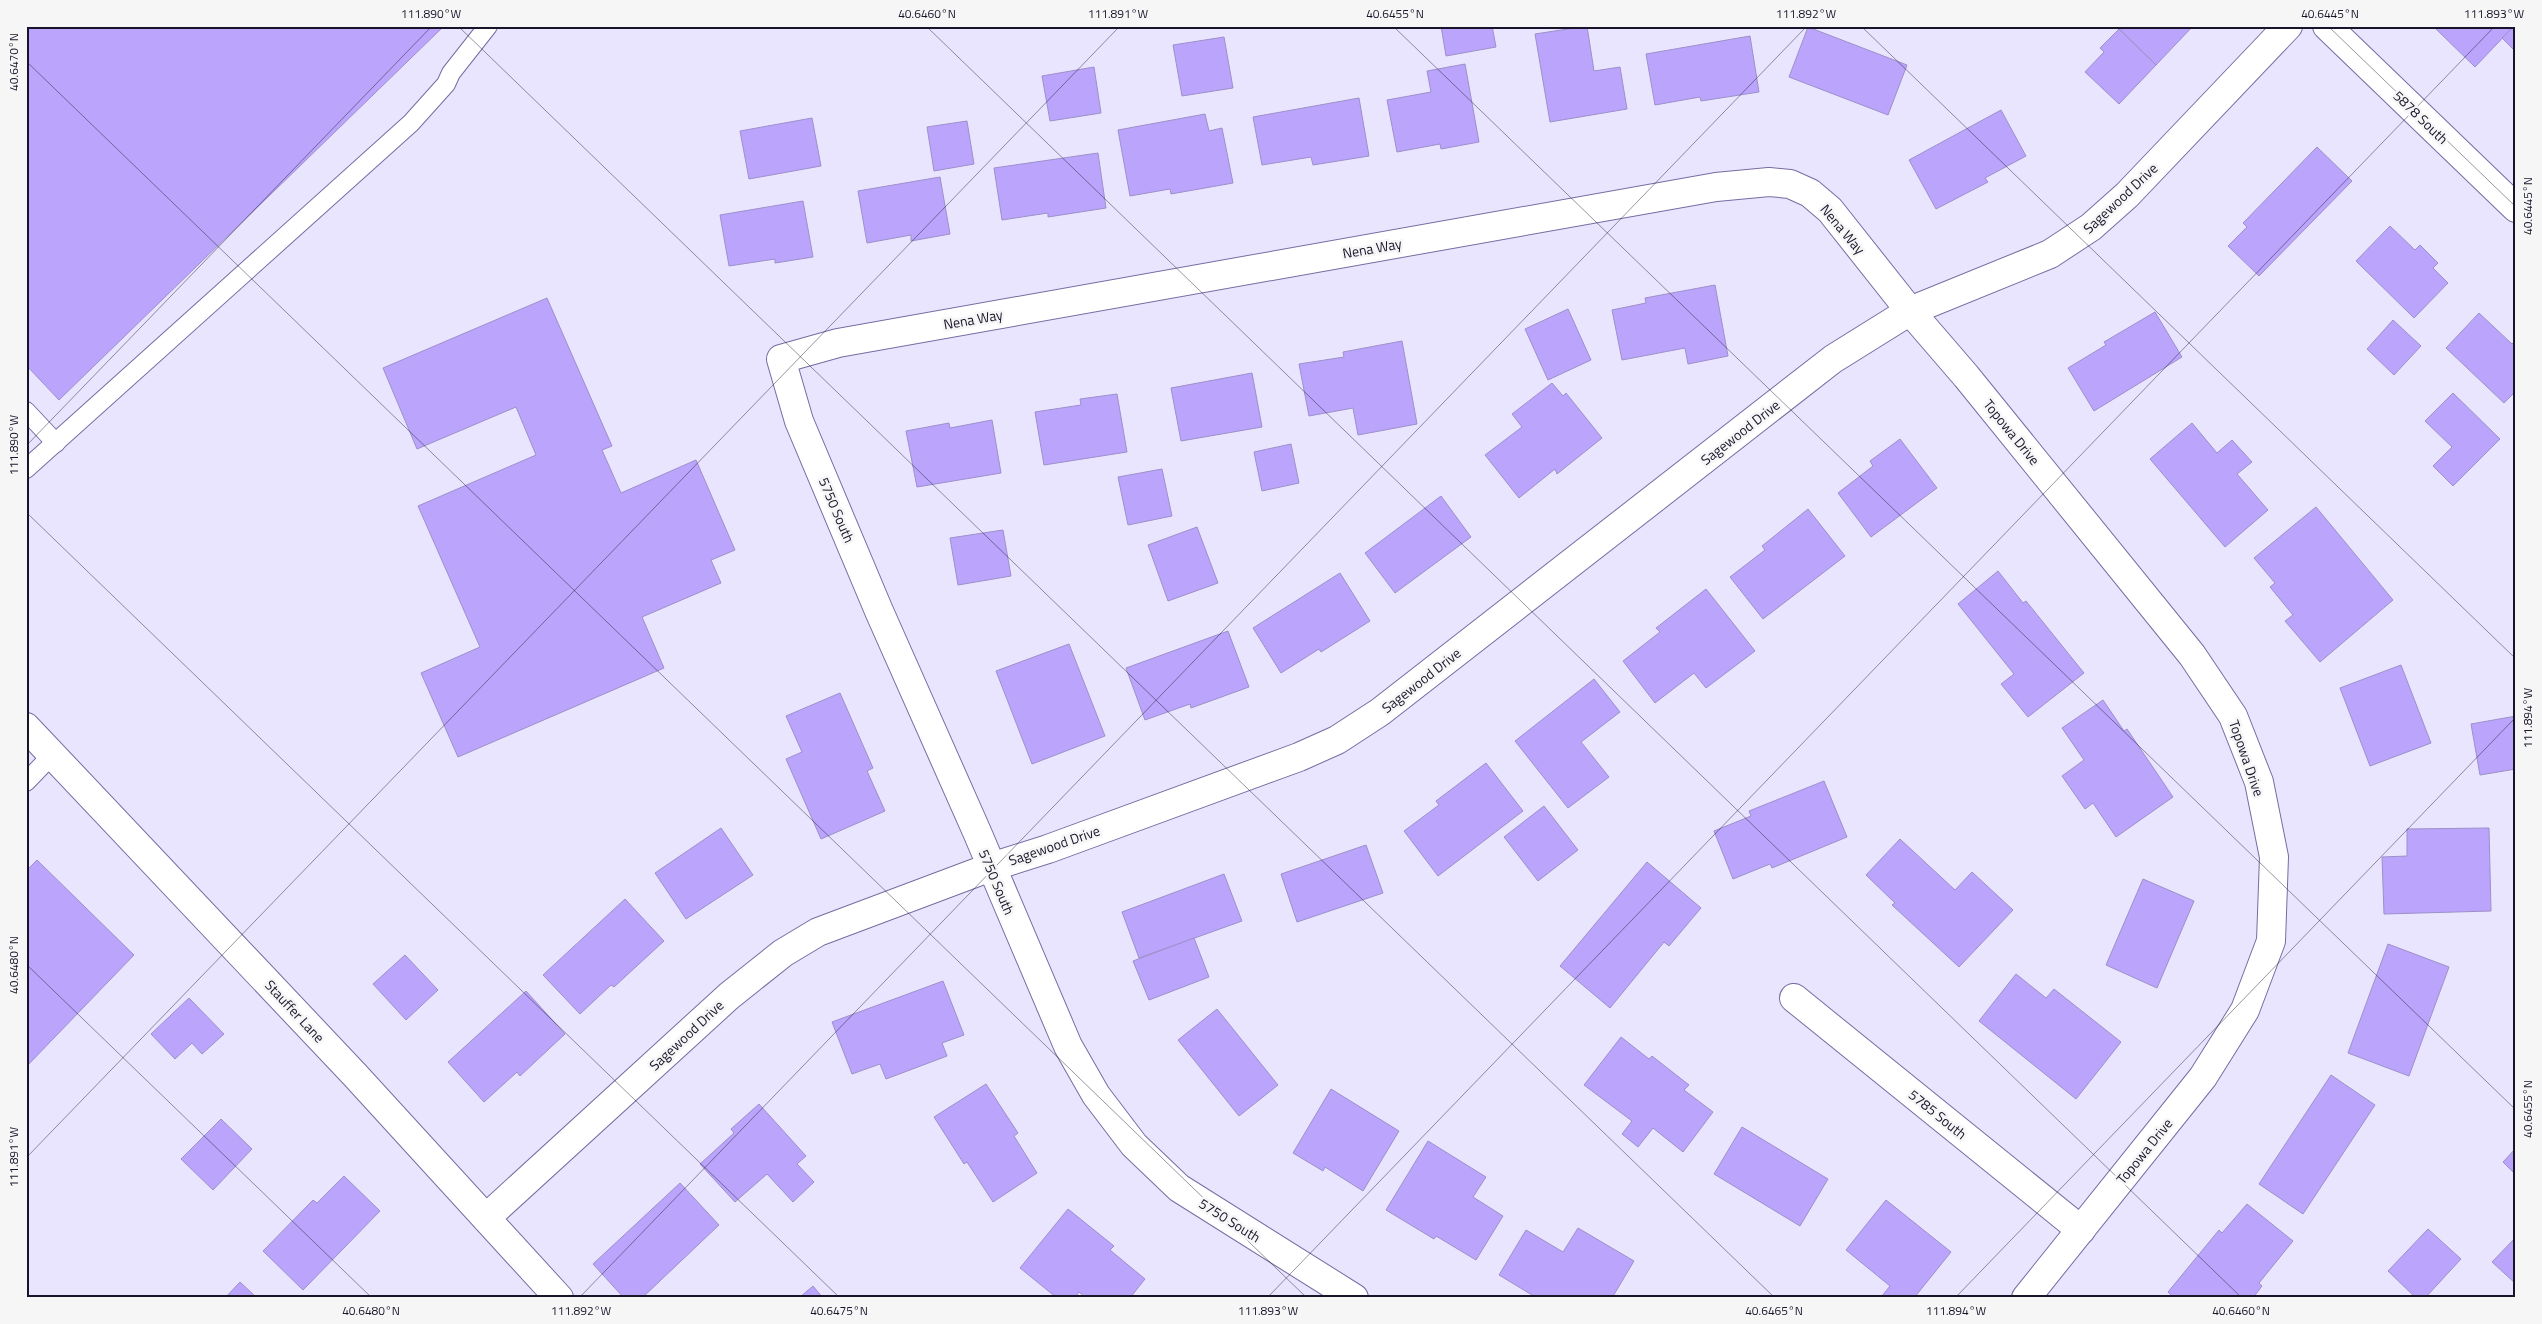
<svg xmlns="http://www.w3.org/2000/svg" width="2542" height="1324" font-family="'Titillium Web',sans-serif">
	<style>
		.building { fill: #baa4fc; stroke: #9d90ca }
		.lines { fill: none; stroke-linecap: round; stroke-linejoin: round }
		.lane-casing { stroke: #796ba2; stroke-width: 20 }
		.street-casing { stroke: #796ba2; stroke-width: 30 }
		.lane { stroke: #fff; stroke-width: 18 }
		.street { stroke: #fff; stroke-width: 28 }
		.ticks { fill: none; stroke: #1a142a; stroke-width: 1; stroke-opacity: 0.45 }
		.labels { text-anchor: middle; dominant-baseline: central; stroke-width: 5; stroke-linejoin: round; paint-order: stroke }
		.street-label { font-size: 14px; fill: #1a142a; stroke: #f6f6f6 }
		.neatline { fill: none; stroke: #1a142a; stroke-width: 2 }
		.ticks-label { font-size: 12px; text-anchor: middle; fill: #1a142a }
	</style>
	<rect width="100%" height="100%" fill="#eae5fe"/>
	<g class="building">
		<polygon points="26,26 444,26 59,400 26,365"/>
		<polygon points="1441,26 1492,26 1496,47 1446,56"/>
		<polygon points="1587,26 1594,71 1620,67 1627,109 1550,122 1535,34"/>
		<polygon points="2116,26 2193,26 2156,65"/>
		<polygon points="2437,26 2514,26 2475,67 2435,28"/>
		<polygon points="2514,26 2516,26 2516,52 2502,38"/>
		<polygon points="1808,27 1907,65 1888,115 1789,77"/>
		<polygon points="2119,29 2156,65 2119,104 2085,72 2104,52 2100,48"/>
		<polygon points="1750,36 1759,92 1701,101 1700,97 1655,105 1646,54"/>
		<polygon points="1224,37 1233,88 1182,96 1173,45"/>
		<polygon points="1465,64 1479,142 1441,149 1440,144 1397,152 1387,100 1431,92 1427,71"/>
		<polygon points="1094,67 1101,113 1050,121 1042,76"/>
		<polygon points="1359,98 1369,156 1313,165 1311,157 1262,165 1253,117"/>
		<polygon points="2001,110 2026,156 1985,178 1988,182 1936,209 1909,160"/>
		<polygon points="1205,114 1209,131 1222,128 1233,183 1171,194 1170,189 1130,196 1118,130"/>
		<polygon points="812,118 821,166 749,179 740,131"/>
		<polygon points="967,121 974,164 934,171 927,127"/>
		<polygon points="2317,147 2352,181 2259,276 2228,246 2247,227 2243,223"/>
		<polygon points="1098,153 1106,208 1048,217 1048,213 1002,220 994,168"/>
		<polygon points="940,177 950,234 911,241 911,235 867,243 858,191"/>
		<polygon points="803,201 813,257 775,263 775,259 729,266 720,215"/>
		<polygon points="2390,226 2415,250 2420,245 2438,263 2433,268 2448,283 2414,318 2356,261"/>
		<polygon points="1715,285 1728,356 1688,364 1685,348 1622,360 1612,310 1646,303 1645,298"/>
		<polygon points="547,298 612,446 602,450 621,493 696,460 735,550 711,560 721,583 642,617 664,668 458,757 421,673 480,647 418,506 536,455 516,407 417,449 383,368"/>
		<polygon points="1568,309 1591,360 1548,380 1525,329"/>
		<polygon points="2155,312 2182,357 2094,411 2068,368 2106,345 2104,342"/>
		<polygon points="2479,313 2512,344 2516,340 2516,391 2504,403 2446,348"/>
		<polygon points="2393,320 2421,346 2394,375 2367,349"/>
		<polygon points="1402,341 1417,424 1358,435 1353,408 1309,416 1299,364 1344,357 1343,352"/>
		<polygon points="1252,373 1262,427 1181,441 1171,388"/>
		<polygon points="1552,383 1563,396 1566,393 1602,438 1557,474 1555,469 1519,498 1485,455 1522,427 1512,414"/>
		<polygon points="2453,393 2500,439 2453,486 2433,466 2452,447 2425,421"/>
		<polygon points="1117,394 1127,452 1044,465 1035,412 1081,405 1080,399"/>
		<polygon points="992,420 1001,473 917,487 906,431 949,423 950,428"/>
		<polygon points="2192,423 2217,453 2232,440 2252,462 2237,474 2268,510 2225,547 2150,459"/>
		<polygon points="1900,439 1937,488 1871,537 1838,493 1873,466 1870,461"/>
		<polygon points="1291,444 1299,483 1262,491 1254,452"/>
		<polygon points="1162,469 1172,516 1128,525 1118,477"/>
		<polygon points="1441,496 1471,537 1395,593 1365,553"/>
		<polygon points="2316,507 2393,600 2320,662 2285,621 2293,615 2270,587 2275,583 2254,558"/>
		<polygon points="1808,509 1845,556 1763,619 1730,577 1765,550 1762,546"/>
		<polygon points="1197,527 1218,583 1168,601 1148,545"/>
		<polygon points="1003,530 1011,576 958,585 950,538"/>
		<polygon points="1998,571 2023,603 2026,601 2084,673 2028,717 2001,684 2014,674 1958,604"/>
		<polygon points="1340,573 1370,621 1321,652 1319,649 1281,673 1253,628"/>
		<polygon points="1706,589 1755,651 1706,688 1694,673 1655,703 1623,661 1660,632 1656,628"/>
		<polygon points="1228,631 1249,687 1191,708 1190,704 1145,720 1126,668"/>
		<polygon points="1069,644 1105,736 1032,764 996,671"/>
		<polygon points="2401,665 2431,743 2370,766 2340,688"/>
		<polygon points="1594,679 1620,712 1581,742 1609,777 1568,808 1515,741"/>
		<polygon points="840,693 873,768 867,771 885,811 821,839 786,759 802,752 786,716"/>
		<polygon points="2103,700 2124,731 2127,729 2173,797 2116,837 2093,803 2085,809 2062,776 2084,760 2062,728"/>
		<polygon points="2516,716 2516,769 2480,775 2471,724"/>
		<polygon points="1486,763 1523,811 1438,876 1404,831 1439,805 1436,801"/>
		<polygon points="1824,781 1847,837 1772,868 1770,864 1733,879 1714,831 1751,816 1749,811"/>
		<polygon points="1544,806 1578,850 1538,881 1504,837"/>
		<polygon points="721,828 753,875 686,919 655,873"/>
		<polygon points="2489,828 2491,911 2384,914 2382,857 2407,856 2407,829"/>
		<polygon points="1900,839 1955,890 1972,872 2013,910 1959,967 1892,905 1895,903 1866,875"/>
		<polygon points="1366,845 1383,893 1297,922 1281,874"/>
		<polygon points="37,860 134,955 26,1067 26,871"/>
		<polygon points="1647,862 1701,908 1669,946 1664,942 1610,1008 1560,966"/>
		<polygon points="1224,874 1242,921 1139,958 1122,912"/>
		<polygon points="2143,879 2194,901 2157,988 2106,965"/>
		<polygon points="625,899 664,941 614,987 611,985 580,1014 543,975"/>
		<polygon points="1194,938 1209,977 1149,1000 1133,961"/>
		<polygon points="2388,944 2449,967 2409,1076 2348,1053"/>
		<polygon points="405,955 438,990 406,1020 373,984"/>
		<polygon points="2016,974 2046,998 2054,989 2121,1042 2076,1099 1979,1021"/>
		<polygon points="943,981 964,1035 942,1043 947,1056 886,1079 880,1064 852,1074 832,1022"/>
		<polygon points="526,991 565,1034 520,1076 517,1072 484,1102 448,1062"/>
		<polygon points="189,998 224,1034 202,1054 192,1043 175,1059 151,1034"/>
		<polygon points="1217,1009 1278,1085 1239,1116 1178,1040"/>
		<polygon points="1621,1037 1649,1059 1652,1056 1689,1085 1684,1090 1713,1112 1683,1152 1653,1128 1638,1147 1622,1134 1632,1121 1584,1085"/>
		<polygon points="2331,1075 2375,1105 2303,1214 2259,1184"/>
		<polygon points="986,1084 1018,1133 1014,1136 1037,1173 993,1202 967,1162 964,1164 934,1117"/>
		<polygon points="1331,1089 1399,1131 1363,1191 1325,1167 1323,1171 1293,1153"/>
		<polygon points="759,1104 806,1156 797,1164 814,1182 793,1202 767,1174 735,1202 700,1164 734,1133 731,1129"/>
		<polygon points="221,1119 252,1149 213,1190 181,1159"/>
		<polygon points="1742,1127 1828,1179 1800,1226 1714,1174"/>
		<polygon points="1428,1141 1486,1177 1473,1197 1503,1216 1476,1260 1436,1236 1434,1239 1386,1210"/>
		<polygon points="2516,1148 2516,1175 2503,1162"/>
		<polygon points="344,1176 380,1211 303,1290 263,1251 313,1200 317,1203"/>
		<polygon points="680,1183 719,1225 642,1298 624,1298 593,1264"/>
		<polygon points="1886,1200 1951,1252 1914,1298 1885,1298 1882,1296 1890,1286 1846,1250"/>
		<polygon points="2247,1204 2293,1241 2259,1283 2262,1286 2253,1298 2174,1298 2168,1292 2219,1230 2222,1233"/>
		<polygon points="1068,1209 1114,1246 1110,1250 1145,1279 1130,1298 1086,1298 1079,1292 1075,1298 1057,1298 1020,1268"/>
		<polygon points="1578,1228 1634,1261 1612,1298 1537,1298 1499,1275 1526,1230 1563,1252"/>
		<polygon points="2428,1229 2461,1259 2425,1298 2416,1298 2388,1271"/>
		<polygon points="2516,1237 2516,1284 2492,1262"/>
		<polygon points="240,1282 257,1298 225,1298"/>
		<polygon points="813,1286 823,1298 799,1298"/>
	</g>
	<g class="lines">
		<g class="lane-casing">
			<g id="lane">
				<polyline points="26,411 56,443"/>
				<polyline points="26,469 411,123 446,84 451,73 488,26"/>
				<polyline points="26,782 53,754"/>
			</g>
		</g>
		<g class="street-casing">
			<g id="street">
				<polyline points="2327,26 2516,208"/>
				<polyline points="26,727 355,1075 559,1298"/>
				<polyline points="1794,998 2081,1230"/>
				<polyline points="486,1218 729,996 783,953 818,932 991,867 1048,849 1299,757 1337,740 1380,712 1833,359 1910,311 2050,254 2091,227 2127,195 2288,26"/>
				<polyline points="1354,1298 1179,1188 1134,1145 1096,1095 1068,1046 977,832 879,611 799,421 781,359 838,343 1716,187 1769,182 1790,184 1810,193 1830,210 1910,311 1966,376 2192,655 2233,716 2259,782 2274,857 2271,941 2245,1010 2203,1077 2026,1298"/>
			</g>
		</g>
		<use href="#lane" class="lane"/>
		<use href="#street" class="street"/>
	</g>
	<path class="ticks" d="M458 26 1775 1298M926 26 2242 1298M1393 26 2516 1110M1861 26 2516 659M2328 26 2516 207M26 61 1307 1298M26 446 432 26M26 512 840 1298M26 964 372 1298M26 1158 1120 26M579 1298 1807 26M1267 1298 2495 26M1955 1298 2516 717"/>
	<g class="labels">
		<g class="street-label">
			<text transform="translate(2421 117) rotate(44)">5878 South</text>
			<text transform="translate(2120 198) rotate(-43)">Sagewood Drive</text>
			<text transform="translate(1843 229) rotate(50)">Nena Way</text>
			<text transform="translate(1372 248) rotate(-10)">Nena Way</text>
			<text transform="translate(973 319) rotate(-10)">Nena Way</text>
			<text transform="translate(1740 432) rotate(-38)">Sagewood Drive</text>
			<text transform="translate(2012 432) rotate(51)">Topowa Drive</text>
			<text transform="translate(837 510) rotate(67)">5750 South</text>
			<text transform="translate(1421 680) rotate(-38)">Sagewood Drive</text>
			<text transform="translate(2247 758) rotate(71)">Topowa Drive</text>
			<text transform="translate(1054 845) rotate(-19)">Sagewood Drive</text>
			<text transform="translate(997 882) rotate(67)">5750 South</text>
			<text transform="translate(295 1011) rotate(47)">Stauffer Lane</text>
			<text transform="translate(686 1035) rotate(-43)">Sagewood Drive</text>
			<text transform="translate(1938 1114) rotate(39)">5785 South</text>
			<text transform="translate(2144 1151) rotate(-51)">Topowa Drive</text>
			<text transform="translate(1230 1220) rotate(32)">5750 South</text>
		</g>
	</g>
	<rect width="2542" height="1324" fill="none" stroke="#f6f6f6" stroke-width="55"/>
	<rect x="28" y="28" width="2486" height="1268" class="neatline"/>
	<g class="ticks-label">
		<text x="431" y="18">111.890°W</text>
		<text x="927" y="18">40.6460°N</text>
		<text x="1118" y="18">111.891°W</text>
		<text x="1395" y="18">40.6455°N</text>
		<text x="1806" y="18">111.892°W</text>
		<text x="2330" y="18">40.6445°N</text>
		<text x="2494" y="18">111.893°W</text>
		<text transform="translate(14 62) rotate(-90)" y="4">40.6470°N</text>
		<text transform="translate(2528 206) rotate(-90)" y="4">40.6445°N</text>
		<text transform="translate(14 445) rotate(-90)" y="4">111.890°W</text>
		<text transform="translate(2528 718) rotate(-90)" y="4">111.894°W</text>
		<text transform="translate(14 965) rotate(-90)" y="4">40.6480°N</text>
		<text transform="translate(2528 1109) rotate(-90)" y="4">40.6455°N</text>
		<text transform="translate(14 1157) rotate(-90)" y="4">111.891°W</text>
		<text x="371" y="1315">40.6480°N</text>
		<text x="581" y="1315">111.892°W</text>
		<text x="839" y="1315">40.6475°N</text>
		<text x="1268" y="1315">111.893°W</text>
		<text x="1774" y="1315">40.6465°N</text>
		<text x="1956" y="1315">111.894°W</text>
		<text x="2241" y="1315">40.6460°N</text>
	</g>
</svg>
